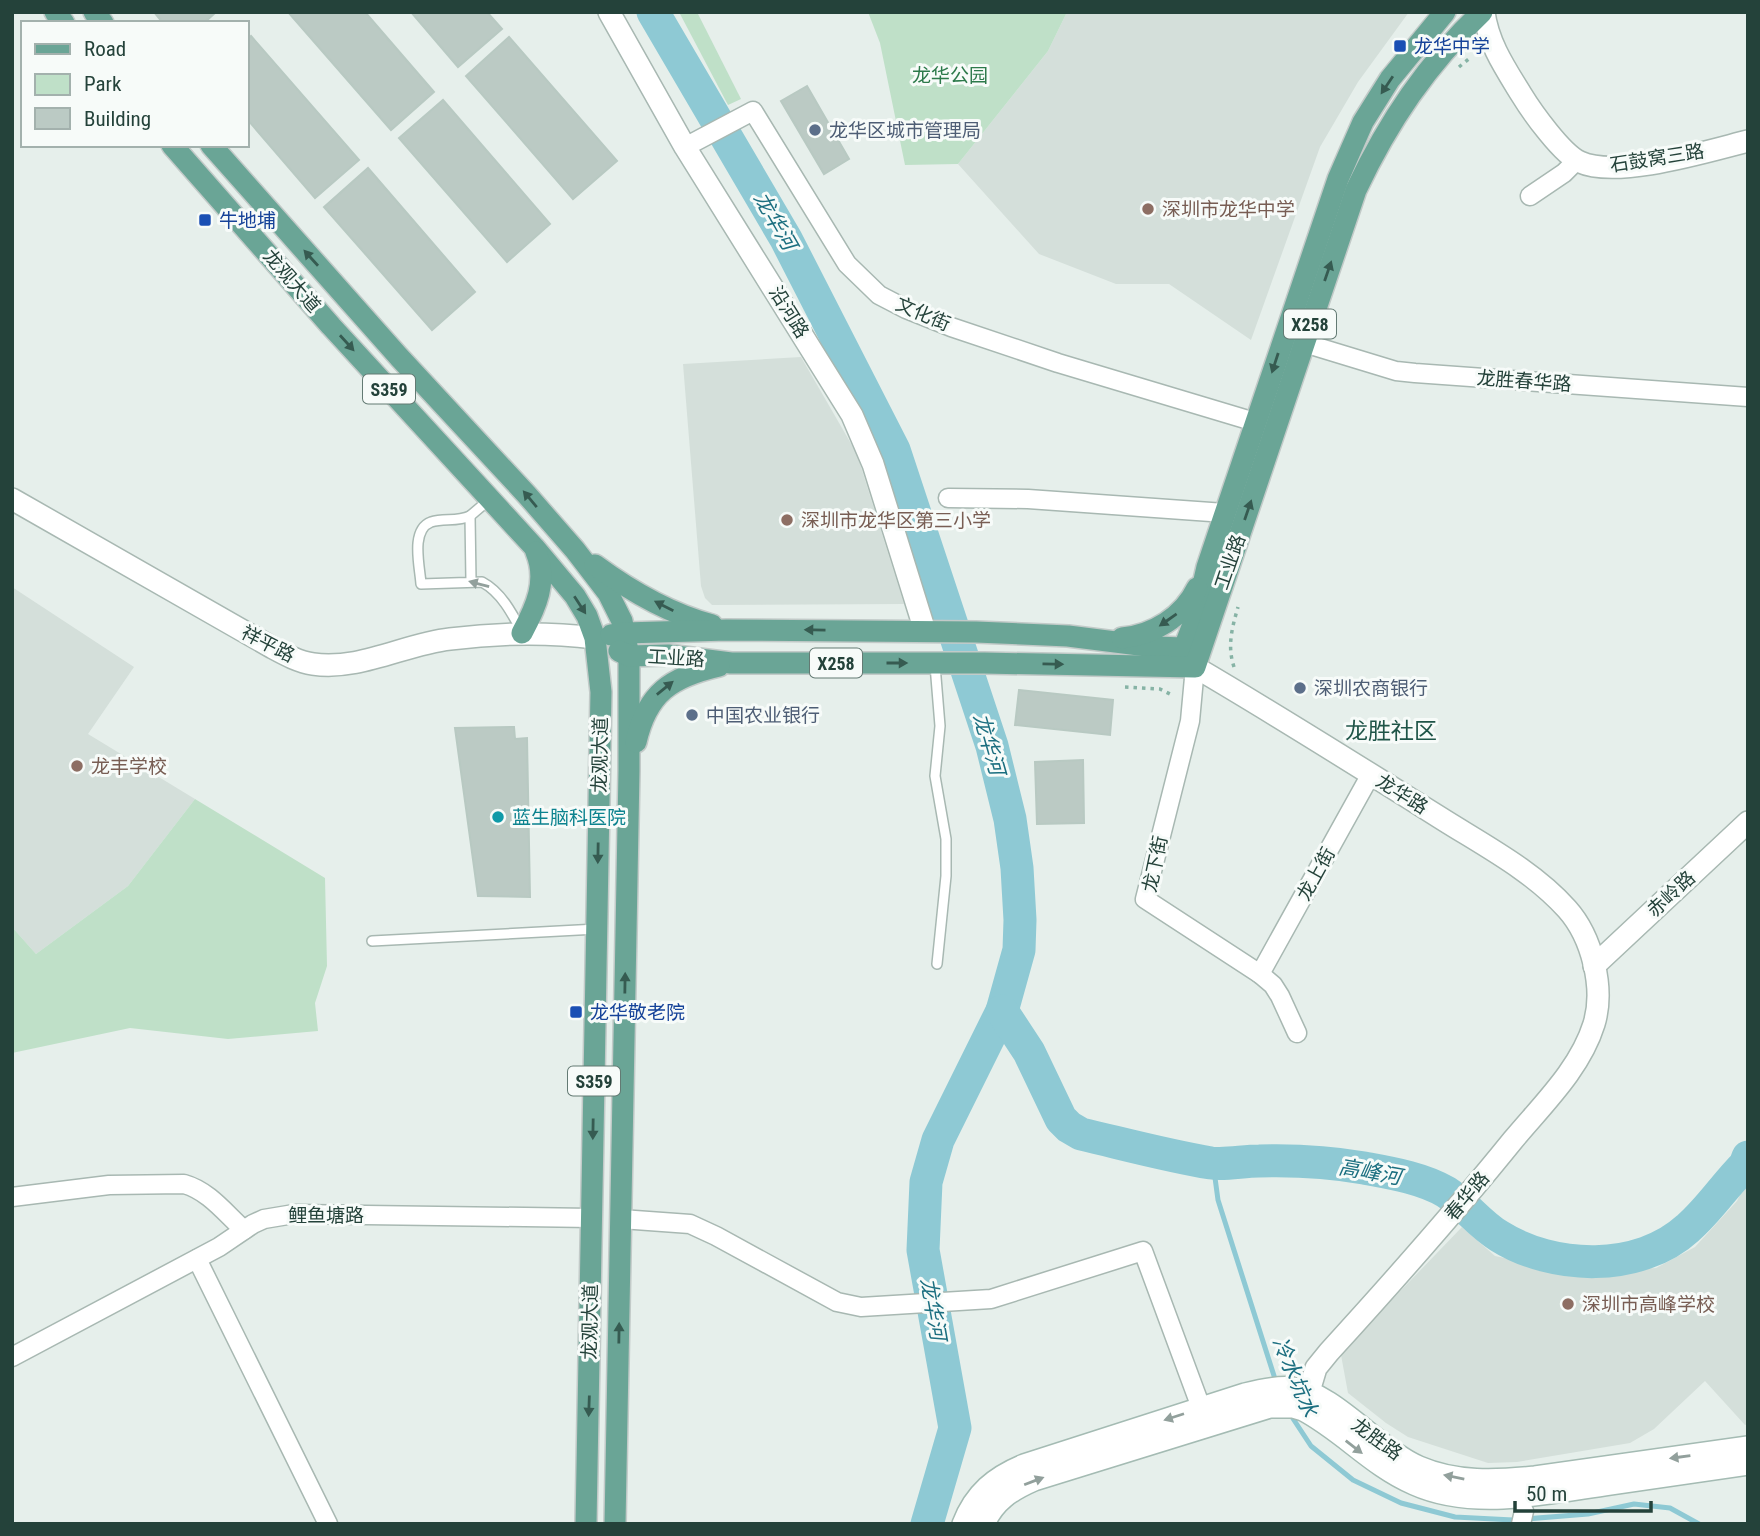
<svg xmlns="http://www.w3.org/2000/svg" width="1760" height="1536" font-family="'Roboto Condensed','Noto Sans SC',sans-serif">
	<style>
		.built { fill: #d4dfda }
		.green { fill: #bfe0c8 }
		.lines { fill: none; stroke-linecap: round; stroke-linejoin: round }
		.stream { stroke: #8ec9d4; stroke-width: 5 }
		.river { stroke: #8ec9d4; stroke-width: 33 }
		.building { fill: #bbcac4; stroke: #b8c9c2; stroke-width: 2 }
		.service-casing { stroke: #a8b8b2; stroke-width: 12 }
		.minor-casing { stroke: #a8b8b2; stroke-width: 21 }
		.tertiary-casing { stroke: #a8b8b2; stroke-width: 24 }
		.secondary-casing { stroke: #a4bbb3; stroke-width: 24 }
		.primary-casing { stroke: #c2cac8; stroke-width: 24 }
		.path { stroke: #86b3a5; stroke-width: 3.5; stroke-dasharray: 3.5 5; stroke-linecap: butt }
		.service { stroke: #fff; stroke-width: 9 }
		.minor { stroke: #fff; stroke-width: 18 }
		.tertiary { stroke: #fff; stroke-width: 21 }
		.secondary { stroke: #fff; stroke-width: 21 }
		.primary { stroke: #6aa596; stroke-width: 21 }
		.oneway { fill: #365b51 }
		.oneway2 { fill: #92a09c }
		.transit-dot { fill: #1a4fb4; stroke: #f7fbf9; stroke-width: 2.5 }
		.service-dot { fill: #5c6f8a; stroke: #f7fbf9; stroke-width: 2.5 }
		.education-dot { fill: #8d6e63; stroke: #f7fbf9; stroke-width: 2.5 }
		.culture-dot { fill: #0f9aa8; stroke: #f7fbf9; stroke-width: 2.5 }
		.labels { text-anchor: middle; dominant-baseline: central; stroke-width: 6; stroke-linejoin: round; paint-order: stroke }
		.shield { fill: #f7fbf9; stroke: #637a73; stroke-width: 2 }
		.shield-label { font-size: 18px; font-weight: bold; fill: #24423a }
		.transit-label { font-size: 19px; fill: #164399; stroke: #f7fbf9; text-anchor: start }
		.park-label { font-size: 19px; fill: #2d7a4b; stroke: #f7fbf9 }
		.service-label { font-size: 19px; fill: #4e5e75; stroke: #f7fbf9; text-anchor: start }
		.street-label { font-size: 19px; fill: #24423a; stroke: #f7fbf9 }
		.education-label { font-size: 19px; fill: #785e54; stroke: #f7fbf9; text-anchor: start }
		.culture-label { font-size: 19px; fill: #0d838f; stroke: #f7fbf9; text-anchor: start }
		.water-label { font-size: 21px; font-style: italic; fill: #1c6f80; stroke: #f7fbf9 }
		.quarter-label { font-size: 23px; fill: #1f5548; stroke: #f7fbf9 }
	</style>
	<rect width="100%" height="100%" fill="#e6efeb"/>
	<g class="built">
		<polygon points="1067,12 1409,12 1358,82 1320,147 1251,340 1169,284 1116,284 1039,254 958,164 1048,51"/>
		<polygon points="801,357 857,454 904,604 712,605 705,598 701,586 683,364"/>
		<polygon points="12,587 134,667 88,734 195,799 128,886 36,954 12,927"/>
		<polygon points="1748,1179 1748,1424 1745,1425 1705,1381 1654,1429 1630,1443 1517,1462 1488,1463 1408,1437 1386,1423 1348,1393 1341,1355 1357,1336 1462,1227 1495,1256 1547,1267 1601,1272 1656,1268 1695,1247 1737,1201"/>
	</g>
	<g class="green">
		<polygon points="679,12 697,12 741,99 728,105"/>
		<polygon points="868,12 1067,12 1048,51 958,164 905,165 880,43"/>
		<polygon points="195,799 325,878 327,966 315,1003 318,1031 228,1039 130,1028 12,1053 12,927 36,954 128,886"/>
	</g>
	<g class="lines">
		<g class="stream">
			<polyline points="1213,1163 1218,1200 1276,1382"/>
			<polyline points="1290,1414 1311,1446 1353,1480 1401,1503 1455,1517 1513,1520 1588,1514 1634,1504 1670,1508 1699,1524"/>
		</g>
		<g class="river">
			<polyline points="653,12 786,239 894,450 992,746 1010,819 1017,868 1020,920 1019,950 1002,1011 938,1140 926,1182 923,1250 955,1428 927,1524"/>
			<path d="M1002 1011 1029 1052 1061 1119 1069 1127 1081 1134C1124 1144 1168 1156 1211 1163 1226 1165 1243 1161 1259 1161 1294 1160 1330 1162 1364 1168 1391 1173 1422 1178 1446 1192 1465 1204 1479 1224 1499 1236 1553 1270 1639 1273 1688 1228 1709 1210 1725 1185 1745 1165L1748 1157"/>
		</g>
	</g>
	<g class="building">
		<polygon points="154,12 216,12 204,23 163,23"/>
		<polygon points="288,12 365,12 434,92 391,130"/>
		<polygon points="411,12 487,12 502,29 458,67"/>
		<polygon points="251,36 359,160 315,198 247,119 247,40"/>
		<polygon points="509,37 617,161 573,199 466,76"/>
		<polygon points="807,86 849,159 824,174 781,101"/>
		<polygon points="443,100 550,224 507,262 399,138"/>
		<polygon points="368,168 475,292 432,330 324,207"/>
		<polygon points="1019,690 1113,700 1110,735 1015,725"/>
		<polygon points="514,727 515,739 527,738 530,897 478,896 455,728"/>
		<polygon points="1083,760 1084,823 1037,824 1035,762"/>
	</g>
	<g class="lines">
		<g class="service-casing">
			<g id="service">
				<polyline points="470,516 490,499"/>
				<path d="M471 581 470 516C457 522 444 518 431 522 410 530 420 567 421 584L482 582C501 592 512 613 522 632"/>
				<polyline points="935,665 940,726 935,776 946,839 946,876 937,964"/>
				<polyline points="372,941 597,929"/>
			</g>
		</g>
		<g class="minor-casing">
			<g id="minor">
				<polyline points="685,147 753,111 847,264 879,295 906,309 951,327 1058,363 1255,422"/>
				<polyline points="1530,196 1564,173 1577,160"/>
				<polyline points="1304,343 1396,371 1415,373 1748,397"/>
				<polyline points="948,498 1028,499 1225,513"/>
				<polyline points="1195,667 1190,721 1145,899 1260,974 1273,985 1280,996 1297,1033"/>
				<polyline points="1260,974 1371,774"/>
				<path d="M12 1197 109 1185 184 1184C209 1191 225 1213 244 1230"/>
				<polyline points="621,1219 690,1224 716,1236 837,1302 861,1307 991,1299 1143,1251 1206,1421"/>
				<polyline points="197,1259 328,1524"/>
				<polyline points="12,1357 219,1247 253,1224 264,1219 294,1214 592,1218"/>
				<polyline points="1521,1524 1524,1511"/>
			</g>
		</g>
		<g class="tertiary-casing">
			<g id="tertiary">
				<polyline points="609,12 685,147 852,415 873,464 925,631"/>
				<path d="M1484 12C1488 43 1505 68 1521 94 1532 112 1562 154 1580 162 1617 179 1708 151 1748 141"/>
				<path d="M12 499 273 648C286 655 299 662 313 664 359 671 405 644 450 639 498 633 547 632 595 638"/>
				<path d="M1187 652 1195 667C1277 715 1358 766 1439 817 1483 845 1532 870 1567 909 1592 937 1605 988 1594 1024 1580 1069 1543 1104 1513 1140 1454 1213 1392 1283 1329 1352L1316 1368 1304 1408"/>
				<polyline points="1594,966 1748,822"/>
			</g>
		</g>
		<g class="secondary-casing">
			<g id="secondary">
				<path d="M963 1524C975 1493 995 1477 1024 1465L1245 1394C1260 1390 1277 1386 1293 1388 1333 1392 1379 1450 1419 1467 1456 1483 1496 1481 1535 1477L1748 1447"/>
				<path d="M984 1524C994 1501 1011 1490 1034 1480L1270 1407H1293L1303 1410C1343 1431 1372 1466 1414 1484 1474 1511 1548 1493 1610 1484 1656 1477 1702 1471 1748 1464"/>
			</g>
		</g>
		<g class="primary-casing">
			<g id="primary">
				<polyline points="55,12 64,23"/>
				<polyline points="94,12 103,23"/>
				<polyline points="172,145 331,326 534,547 575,596 587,616 595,638 601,692 586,1524"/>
				<polyline points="211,145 399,357 527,495 575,550 608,593 622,621 629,656 629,771 615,1524"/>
				<path d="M595 565C629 590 671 614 712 625"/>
				<path d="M522 633C536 607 548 581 536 552"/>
				<polyline points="611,635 625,633 727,630 976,632 1068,636 1155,647 1184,648 1195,619 1207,567 1338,179 1363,122 1390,79 1445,12"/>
				<path d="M1122 638C1153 635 1183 617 1197 588"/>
				<path d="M619 651 629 656 668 655 731 663H984L1195 667 1356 190C1388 122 1427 64 1482 12"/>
				<path d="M636 742C647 693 671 677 719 666"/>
			</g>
		</g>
		<g class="path">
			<polyline points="1459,67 1471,57"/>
			<path d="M1234 667C1227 646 1232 628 1238 607"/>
			<polyline points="1125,687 1160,689 1174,696"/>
		</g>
		<use href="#service" class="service"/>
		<use href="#minor" class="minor"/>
		<use href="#tertiary" class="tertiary"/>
		<use href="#secondary" class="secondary"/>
		<use href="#primary" class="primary"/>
	</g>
	<defs><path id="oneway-solid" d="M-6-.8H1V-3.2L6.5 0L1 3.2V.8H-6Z" transform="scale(1.75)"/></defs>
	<g class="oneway">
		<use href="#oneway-solid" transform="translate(1387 85) rotate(124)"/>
		<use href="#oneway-solid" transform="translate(311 258) rotate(-132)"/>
		<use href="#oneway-solid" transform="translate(1328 271) rotate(-71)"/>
		<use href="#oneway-solid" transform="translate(347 343) rotate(48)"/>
		<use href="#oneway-solid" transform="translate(1275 363) rotate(108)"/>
		<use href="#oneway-solid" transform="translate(530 499) rotate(-130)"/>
		<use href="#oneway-solid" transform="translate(1248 510) rotate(-71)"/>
		<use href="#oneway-solid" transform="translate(580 605) rotate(57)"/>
		<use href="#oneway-solid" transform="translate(664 606) rotate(-153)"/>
		<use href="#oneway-solid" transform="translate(1168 620) rotate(145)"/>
		<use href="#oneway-solid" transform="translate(815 630) rotate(-179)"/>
		<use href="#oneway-solid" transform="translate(897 663)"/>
		<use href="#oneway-solid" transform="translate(1053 664) rotate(1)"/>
		<use href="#oneway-solid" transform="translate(665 688) rotate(-39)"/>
		<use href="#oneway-solid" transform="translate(598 853) rotate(91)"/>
		<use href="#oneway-solid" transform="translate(625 983) rotate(-89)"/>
		<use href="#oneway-solid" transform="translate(593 1129) rotate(91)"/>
		<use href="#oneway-solid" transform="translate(619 1333) rotate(-89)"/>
		<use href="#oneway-solid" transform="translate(589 1406) rotate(92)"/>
	</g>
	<g class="oneway2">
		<use href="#oneway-solid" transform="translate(479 584) rotate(-165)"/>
		<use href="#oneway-solid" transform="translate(1174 1417) rotate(162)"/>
		<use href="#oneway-solid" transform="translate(1354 1447) rotate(38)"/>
		<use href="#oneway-solid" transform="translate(1680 1457) rotate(172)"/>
		<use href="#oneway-solid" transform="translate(1454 1477) rotate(-169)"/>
		<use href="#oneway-solid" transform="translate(1034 1481) rotate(-21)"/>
	</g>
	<g class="transit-dot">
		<rect x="1393" y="39" width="14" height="14" rx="3.5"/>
		<rect x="198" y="213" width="14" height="14" rx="3.5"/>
		<rect x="569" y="1005" width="14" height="14" rx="3.5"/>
	</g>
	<g class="service-dot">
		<circle cx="815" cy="130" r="7"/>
		<circle cx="1300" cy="688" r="7"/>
		<circle cx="692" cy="715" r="7"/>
	</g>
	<g class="education-dot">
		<circle cx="1148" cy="209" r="7"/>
		<circle cx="787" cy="520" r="7"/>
		<circle cx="77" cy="766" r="7"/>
		<circle cx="1568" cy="1304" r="7"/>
	</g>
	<circle class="culture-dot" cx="498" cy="817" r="7"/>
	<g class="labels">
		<g class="shield">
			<rect x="1284" y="309.5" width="52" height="29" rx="5"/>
			<rect x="363" y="374.5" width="52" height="29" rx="5"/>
			<rect x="810" y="648.5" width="52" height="29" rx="5"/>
			<rect x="568" y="1066.5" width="52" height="29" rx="5"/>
		</g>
		<g class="shield-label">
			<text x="1310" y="324">X258</text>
			<text x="389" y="389">S359</text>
			<text x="836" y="663">X258</text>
			<text x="594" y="1081">S359</text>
		</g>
		<g class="transit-label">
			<text x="1414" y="46">龙华中学</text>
			<text x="219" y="220">牛地埔</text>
			<text x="590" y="1012">龙华敬老院</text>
		</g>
		<g class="park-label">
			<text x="950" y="75">龙华公园</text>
		</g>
		<g class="service-label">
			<text x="829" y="130">龙华区城市管理局</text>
			<text x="1314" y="688">深圳农商银行</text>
			<text x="706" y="715">中国农业银行</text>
		</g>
		<g class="street-label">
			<text transform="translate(1657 158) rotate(-9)">石鼓窝三路</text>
			<text transform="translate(292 281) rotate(49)">龙观大道</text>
			<text transform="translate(789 312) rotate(58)">沿河路</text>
			<text transform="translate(923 314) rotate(23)">文化街</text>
			<text transform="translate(1524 381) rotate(4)">龙胜春华路</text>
			<text transform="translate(1230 562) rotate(-71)">工业路</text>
			<text transform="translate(268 644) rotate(27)">祥平路</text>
			<text transform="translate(676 658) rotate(3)">工业路</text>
			<text transform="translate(600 755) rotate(-89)">龙观大道</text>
			<text transform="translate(1402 794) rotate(32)">龙华路</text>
			<text transform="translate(1155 864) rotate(-78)">龙下街</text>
			<text transform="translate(1316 874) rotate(-61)">龙上街</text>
			<text transform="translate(1671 894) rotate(-43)">赤岭路</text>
			<text transform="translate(1467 1196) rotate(-50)">春华路</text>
			<text x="326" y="1215">鲤鱼塘路</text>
			<text transform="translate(590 1322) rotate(-89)">龙观大道</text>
			<text transform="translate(1377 1439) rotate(36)">龙胜路</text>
		</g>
		<g class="education-label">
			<text x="1162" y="209">深圳市龙华中学</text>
			<text x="801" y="520">深圳市龙华区第三小学</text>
			<text x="91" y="766">龙丰学校</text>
			<text x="1582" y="1304">深圳市高峰学校</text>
		</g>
		<g class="culture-label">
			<text x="512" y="817">蓝生脑科医院</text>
		</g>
		<g class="water-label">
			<text transform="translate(775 221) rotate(60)">龙华河</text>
			<text transform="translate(989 744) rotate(74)">龙华河</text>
			<text transform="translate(1370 1172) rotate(10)">高峰河</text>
			<text transform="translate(933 1309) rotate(80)">龙华河</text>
			<text transform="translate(1295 1377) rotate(67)">冷水坑水</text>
		</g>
		<g class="quarter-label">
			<text x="1391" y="731">龙胜社区</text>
		</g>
	</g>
	<rect width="1760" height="1536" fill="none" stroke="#24423a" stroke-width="28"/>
	<rect x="21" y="21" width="228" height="126" fill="#f7fbf9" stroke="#a3b1ad" stroke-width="2"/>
	<rect x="35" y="44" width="35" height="10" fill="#6aa596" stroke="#a3b1ad" stroke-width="2"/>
	<text x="84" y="56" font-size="21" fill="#24423a">Road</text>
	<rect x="35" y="74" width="35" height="21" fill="#bfe0c8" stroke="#a3b1ad" stroke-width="2"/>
	<text x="84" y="91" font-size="21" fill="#24423a">Park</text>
	<rect x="35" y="108" width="35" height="21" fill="#bbcac4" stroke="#a3b1ad" stroke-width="2"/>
	<text x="84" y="126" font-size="21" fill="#24423a">Building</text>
	<path d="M1515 1501v10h136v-10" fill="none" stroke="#24423a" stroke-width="3.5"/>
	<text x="1526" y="1501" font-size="21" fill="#24423a" stroke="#f7fbf9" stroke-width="5" paint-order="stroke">50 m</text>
</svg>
